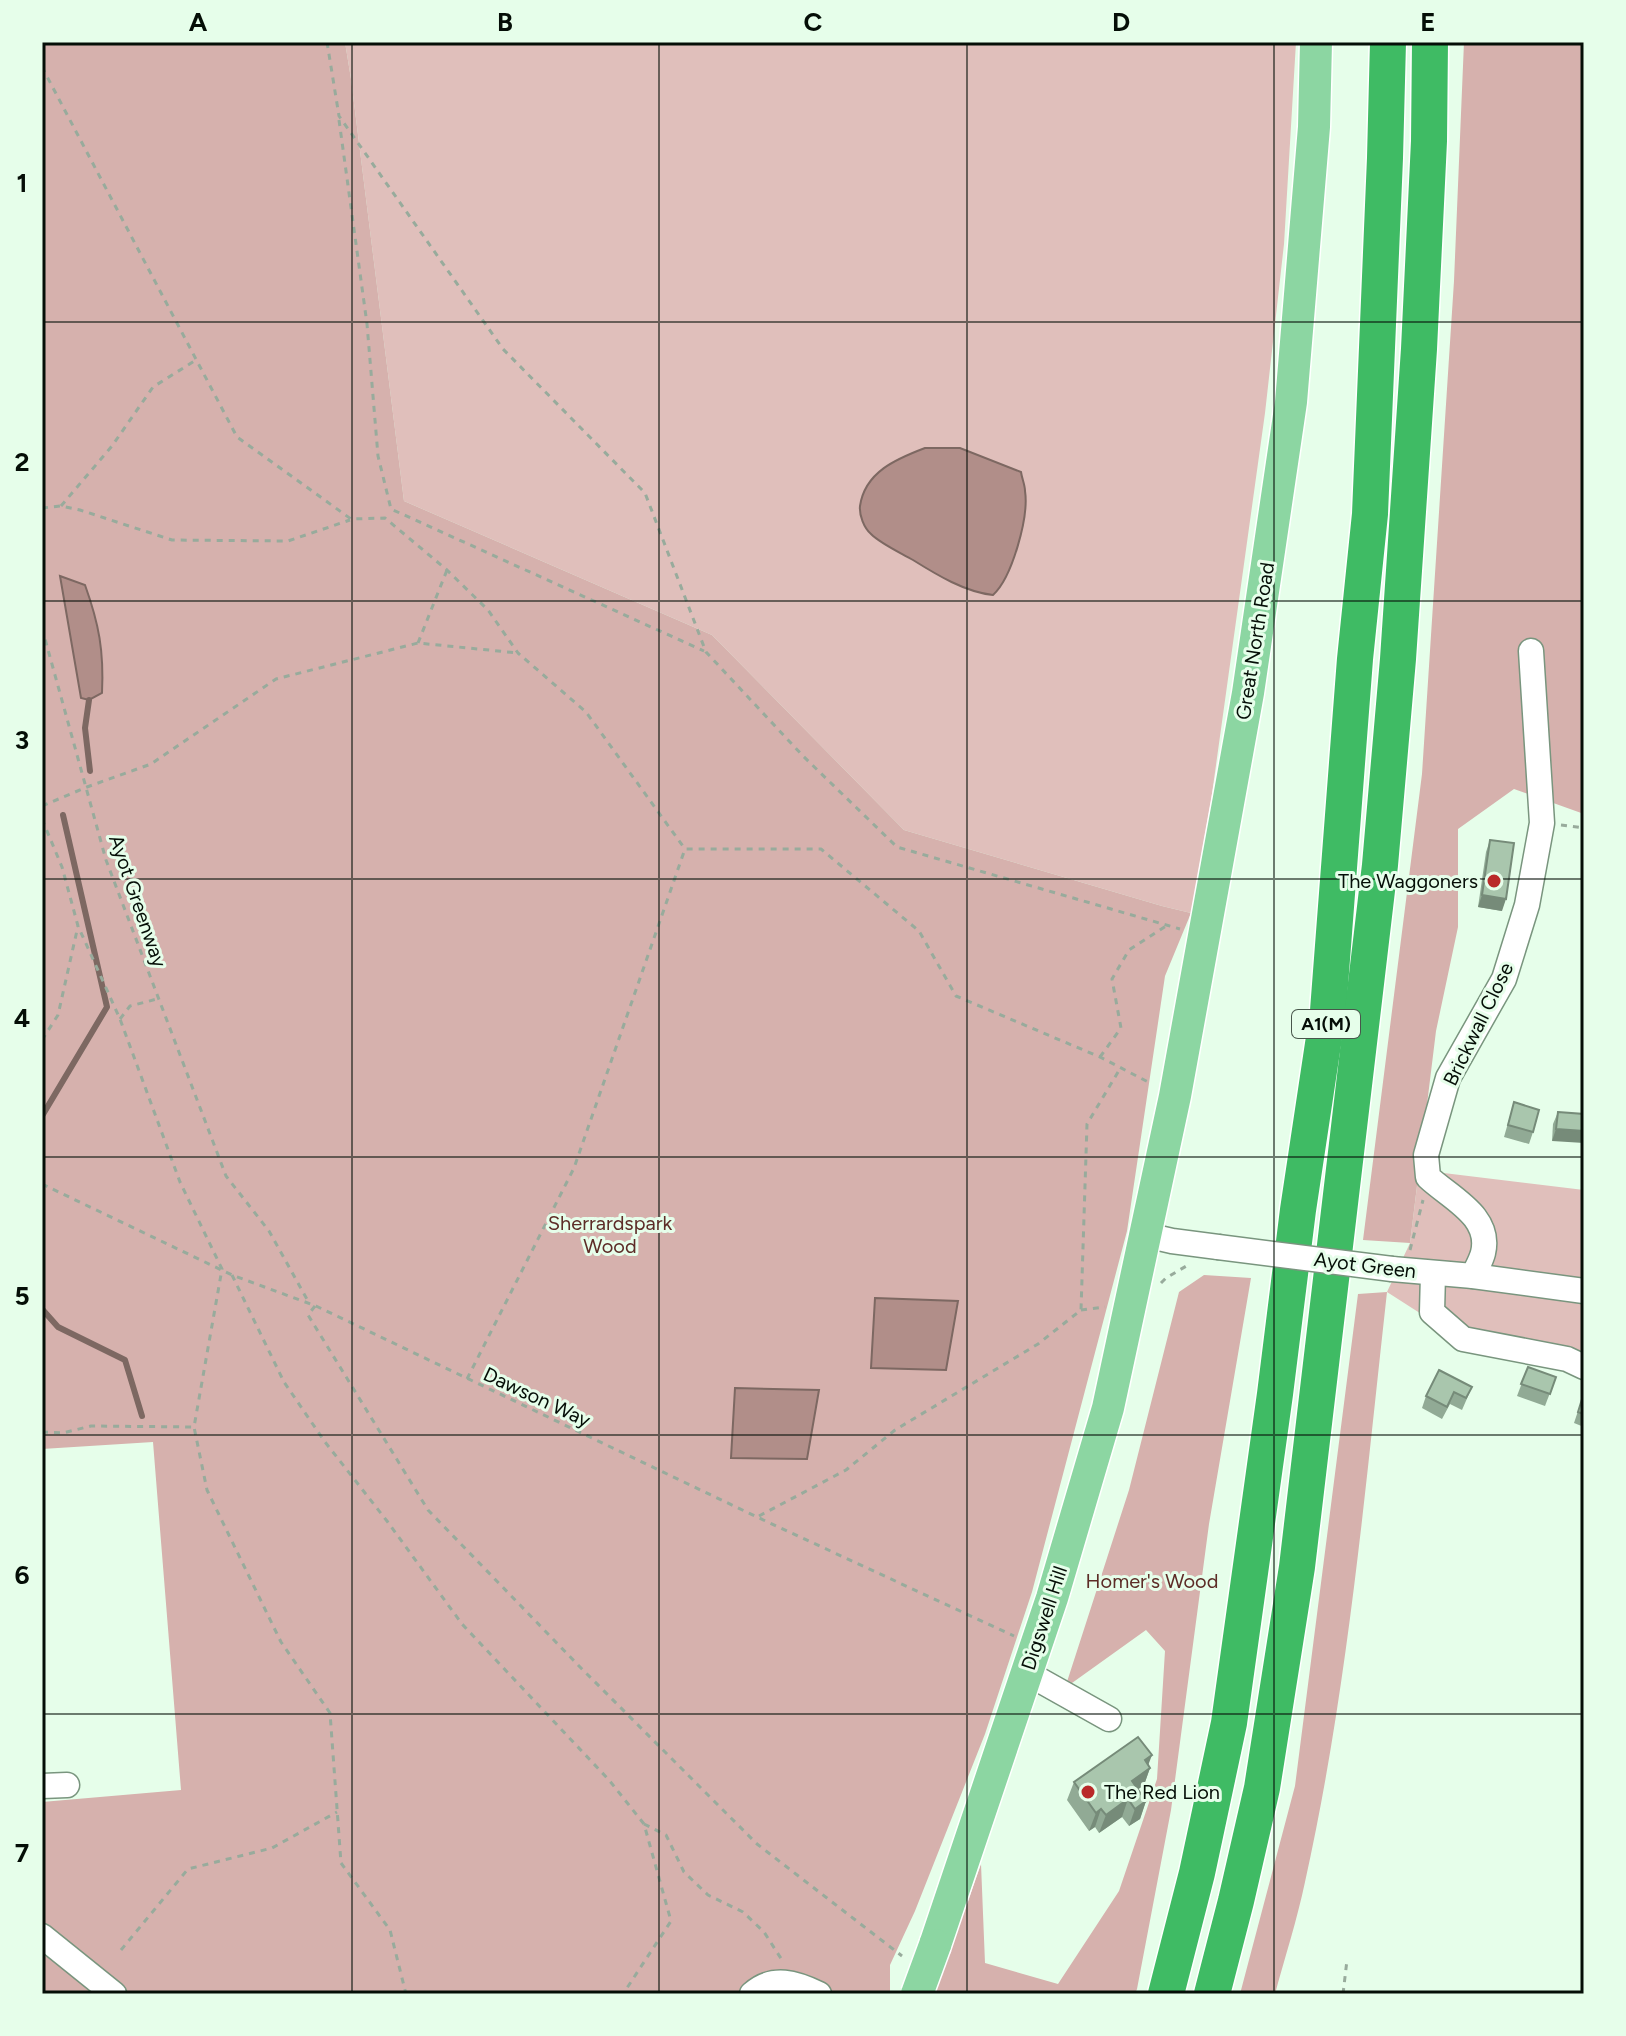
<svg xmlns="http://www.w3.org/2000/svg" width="1626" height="2036" font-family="Figtree,sans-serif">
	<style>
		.green { fill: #e0bfbb }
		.forest { fill: #d6b1ad }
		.water { fill: #b18e89; stroke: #7d6862; stroke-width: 2 }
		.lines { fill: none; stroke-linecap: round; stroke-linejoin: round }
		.stream { stroke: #7d6862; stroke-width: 6 }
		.minor-casing { stroke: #79957e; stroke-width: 27 }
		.major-casing { stroke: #fff; stroke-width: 35 }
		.highway-casing { stroke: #fff; stroke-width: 39 }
		.path { stroke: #98ab9c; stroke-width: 3; stroke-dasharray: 6 6; stroke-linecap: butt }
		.minor { stroke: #fff; stroke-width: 24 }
		.major { stroke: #8cd6a2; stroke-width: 32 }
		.highway { stroke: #3fbb64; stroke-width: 36 }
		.minor-bridge-casing { stroke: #79957e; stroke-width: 27; stroke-linecap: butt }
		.major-bridge-casing { stroke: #fff; stroke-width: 35; stroke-linecap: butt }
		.minor-bridge { stroke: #fff; stroke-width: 24 }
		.major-bridge { stroke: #8cd6a2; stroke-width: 32 }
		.wall { fill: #91aa95 }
		.shaded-wall { fill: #768b79 }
		.building { fill: #a9c6ad; stroke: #768b79; stroke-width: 2 }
		.grid { fill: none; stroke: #050e07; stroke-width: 2; stroke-opacity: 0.55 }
		.poi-dot { fill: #b92929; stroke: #e6feea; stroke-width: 3 }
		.labels { text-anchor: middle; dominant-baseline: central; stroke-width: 6; stroke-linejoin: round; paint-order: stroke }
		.shield { fill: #e6feea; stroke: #48564b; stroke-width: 2 }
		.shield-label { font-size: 18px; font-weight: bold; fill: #050e07 }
		.street-label { font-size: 20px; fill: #050e07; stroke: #e6feea }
		.poi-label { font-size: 20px; fill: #050e07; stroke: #e6feea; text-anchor: end }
		.park-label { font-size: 20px; fill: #5d2c27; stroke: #e6feea }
		.neatline { fill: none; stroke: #050e07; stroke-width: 3 }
		.grid-label { font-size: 26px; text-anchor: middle; font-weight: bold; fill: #050e07 }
	</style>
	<rect width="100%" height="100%" fill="#e6feea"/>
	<g class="green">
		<polygon points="345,42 1296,42 1284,244 1265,413 1211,801 1191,913 1162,906 904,830 712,635 404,501 351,79"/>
		<polygon points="1419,1170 1584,1190 1584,1378 1426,1317 1387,1292 1410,1243"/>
	</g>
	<g class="forest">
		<polygon points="42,42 345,42 351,79 404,501 712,635 904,830 1162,906 1191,913 1165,976 1127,1231 1032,1592 985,1734 915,1911 890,1965 890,1994 42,1994 42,1802 181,1790 153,1442 42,1449"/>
		<polygon points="1464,42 1584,42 1584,814 1514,789 1458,829 1458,927 1436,1031 1410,1243 1363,1240 1422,774 1454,281"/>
		<polygon points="1204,1275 1251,1278 1209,1524 1171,1810 1137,1989 1135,1994 935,1994 981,1864 985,1963 1058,1984 1119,1891 1157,1779 1165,1651 1146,1630 1065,1688 1129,1490 1179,1292"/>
		<path d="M1387 1292C1365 1489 1348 1688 1305 1882 1297 1920 1285 1957 1275 1994H1240L1295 1786 1358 1294Z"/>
	</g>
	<g class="water">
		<path d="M925 448H960L1021 472C1022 479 1025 485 1025 491 1029 517 1012 578 993 595 965 592 937 575 913 560 901 553 881 544 871 534 864 528 859 515 860 506 865 472 896 459 925 448Z"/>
		<path d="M60 576 85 585C99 624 104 651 102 693L89 700 81 698Z"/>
		<polygon points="875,1298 958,1301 946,1370 871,1368"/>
		<polygon points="735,1388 819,1390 807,1459 731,1458"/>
	</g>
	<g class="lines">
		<g class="stream">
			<polyline points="89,700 85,728 90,771"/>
			<polyline points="42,1116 107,1007 63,815"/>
			<polyline points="42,1309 58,1327 125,1360 142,1416"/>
		</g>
		<g class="minor-casing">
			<g id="minor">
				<polyline points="1146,1235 1172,1241 1218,1247"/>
				<polyline points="1392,1269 1473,1276 1584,1291"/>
				<polyline points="1433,1274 1432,1312 1463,1339 1567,1359 1584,1367"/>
				<path d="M1473 1276C1476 1269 1481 1261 1483 1253 1492 1216 1450 1198 1428 1177L1426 1155 1448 1078 1504 979 1527 905 1542 823 1531 651"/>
				<polyline points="1027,1673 1109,1719"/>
				<polyline points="42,1786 67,1785"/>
				<polyline points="42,1936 114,1994"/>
				<path d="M752 1994C773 1975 796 1983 819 1994"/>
			</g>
		</g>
		<g class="major-casing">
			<polyline id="major" points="935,1945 1052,1598 1108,1408 1175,1096 1248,693 1291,402 1314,127 1316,42"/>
		</g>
		<g class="highway-casing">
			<g id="highway">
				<polyline points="1166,1994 1197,1873 1229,1723 1275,1394 1298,1210 1328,1011 1355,659 1370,514 1385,158 1388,42"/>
				<polyline points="1212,1994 1236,1901 1262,1788 1297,1567 1380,865 1398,659 1419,349 1429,141 1430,42"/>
			</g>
		</g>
		<g class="path">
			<polyline points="327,42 339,116 503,349 645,493 706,652 803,756 897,847 1180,929"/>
			<polyline points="42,67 237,437 351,519 385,518 447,570 488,610 518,653 586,712 685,849 821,849 919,931 956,996 1100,1057 1152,1084"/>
			<polyline points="339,120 367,324 378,456 391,509 704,651"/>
			<polyline points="61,506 112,446 153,387 196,360"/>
			<polyline points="42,508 61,506 80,510 172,540 288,541 350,520"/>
			<polyline points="42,628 106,860 226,1176 269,1231 308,1301"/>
			<polyline points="418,643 447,570"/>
			<polyline points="42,806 87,787 151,764 276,679 418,643 518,653"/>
			<polyline points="42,819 62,867 78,926 120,1019 180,1182 222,1269 194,1427 207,1490 281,1642 330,1713 341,1863 390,1930 406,1994"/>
			<polyline points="1561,825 1584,828"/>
			<polyline points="120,1019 130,1006 157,999"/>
			<polyline points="42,1040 58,1015 78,926"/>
			<polyline points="1100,1057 1121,1028 1112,979 1129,950 1166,926"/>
			<polyline points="42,1184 232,1275 316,1306 757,1517 1014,1636"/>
			<polyline points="1410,1250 1423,1200"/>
			<polyline points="232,1275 284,1382 325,1442 387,1521 462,1624 609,1780 644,1824 671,1921 623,1994"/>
			<polyline points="1161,1283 1166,1278 1188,1265"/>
			<polyline points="315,1306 308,1315 428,1510 580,1667 757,1844 902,1956"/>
			<polyline points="1081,1310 1105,1307"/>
			<polyline points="467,1379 574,1168 685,849"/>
			<polyline points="42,1432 63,1433 91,1426 194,1427"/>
			<polyline points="759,1516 846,1470 895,1430 1038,1344 1081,1310 1087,1124 1121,1067"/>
			<polyline points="644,1824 666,1835 684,1872 708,1895 743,1912 764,1932 782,1960"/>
			<polyline points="121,1950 188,1869 272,1848 337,1812"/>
			<polyline points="1343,1994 1347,1960"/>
		</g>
		<use href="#minor" class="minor"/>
		<use href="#major" class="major"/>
		<use href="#highway" class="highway"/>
		<g class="minor-bridge-casing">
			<polyline id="minor-bridge" points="1218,1247 1392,1269"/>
		</g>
		<g class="major-bridge-casing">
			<polyline id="major-bridge" points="917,1994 935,1945"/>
		</g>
		<use href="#minor-bridge" class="minor-bridge"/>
		<use href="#major-bridge" class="major-bridge"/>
	</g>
	<g class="wall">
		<polygon points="1490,840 1502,911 1478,907 1486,852"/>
		<polygon points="1514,1102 1533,1132 1529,1144 1504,1137"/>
		<polygon points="1558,1112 1584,1114 1552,1141 1553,1124"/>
		<polygon points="1528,1367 1556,1377 1545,1406 1517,1396"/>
		<polygon points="1472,1387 1462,1410 1450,1404 1442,1419 1422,1408 1426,1396"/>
		<polygon points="1583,1396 1584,1396 1584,1427 1574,1423"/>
		<polygon points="1148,1765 1150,1768 1144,1785 1138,1789 1146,1801 1140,1819 1129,1826 1122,1817 1099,1833 1095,1827 1089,1831 1067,1800 1074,1782"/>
	</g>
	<g class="shaded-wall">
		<polygon points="1482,895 1506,899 1502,911 1478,907"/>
		<polygon points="1556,1129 1584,1131 1584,1143 1552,1141"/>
		<polygon points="1152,1755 1146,1771 1150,1768 1144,1785 1125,1799 1132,1781 1145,1760"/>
		<polygon points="1128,1799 1122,1817 1099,1833 1106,1815"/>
		<polygon points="1146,1801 1140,1819 1129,1826 1135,1809"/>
		<polygon points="1101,1809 1095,1827 1089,1831 1096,1813"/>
	</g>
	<g class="building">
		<polygon points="1490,840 1514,843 1506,899 1482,895"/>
		<polygon points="1514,1102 1539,1110 1533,1132 1508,1125"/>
		<polygon points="1558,1112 1584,1114 1584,1131 1556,1129"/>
		<polygon points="1528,1367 1556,1377 1550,1394 1521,1384"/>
		<polygon points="1439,1370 1472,1387 1466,1398 1454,1392 1447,1407 1426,1396"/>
		<polygon points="1583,1396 1584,1396 1584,1414 1578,1412"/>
		<polygon points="1138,1737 1152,1755 1145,1760 1150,1768 1132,1781 1146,1801 1135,1809 1128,1799 1106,1815 1101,1809 1096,1813 1074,1782"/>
	</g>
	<path class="grid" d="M352 42V1994M659 42V1994M967 42V1994M1274 42V1994M42 322H1584M42 601H1584M42 879H1584M42 1157H1584M42 1435H1584M42 1714H1584"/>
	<g class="poi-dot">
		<circle cx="1494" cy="881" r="8"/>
		<circle cx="1088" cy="1792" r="8"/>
	</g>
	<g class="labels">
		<rect class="shield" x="1292" y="1010" width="68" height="28" rx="6"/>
		<g class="shield-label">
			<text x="1326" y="1024">A1(M)</text>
		</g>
		<g class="street-label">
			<text transform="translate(1255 641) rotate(-81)">Great North Road</text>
			<text transform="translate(138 901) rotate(71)">Ayot Greenway</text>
			<text transform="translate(1478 1024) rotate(-64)">Brickwall Close</text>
			<text transform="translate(1365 1265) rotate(7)">Ayot Green</text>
			<text transform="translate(537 1397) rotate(25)">Dawson Way</text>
			<text transform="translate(1044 1618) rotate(-72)">Digswell Hill</text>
		</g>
		<g class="poi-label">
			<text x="1478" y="881">The Waggoners</text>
			<text x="1104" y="1792" text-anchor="start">The Red Lion</text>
		</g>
		<g class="park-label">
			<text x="610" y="1223">Sherrardspark<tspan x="610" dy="23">Wood</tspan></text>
			<text x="1152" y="1581">Homer's Wood</text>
		</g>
	</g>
	<rect width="1626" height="2036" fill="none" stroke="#e6feea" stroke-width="88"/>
	<rect x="44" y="44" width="1538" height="1948" class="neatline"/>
	<g class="grid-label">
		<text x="198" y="31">A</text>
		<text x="505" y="31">B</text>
		<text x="813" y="31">C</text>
		<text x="1121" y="31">D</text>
		<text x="1428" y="31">E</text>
		<text x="22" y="192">1</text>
		<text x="22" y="471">2</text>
		<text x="22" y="749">3</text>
		<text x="22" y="1027">4</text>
		<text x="22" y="1305">5</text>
		<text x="22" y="1584">6</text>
		<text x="22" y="1862">7</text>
	</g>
</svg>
